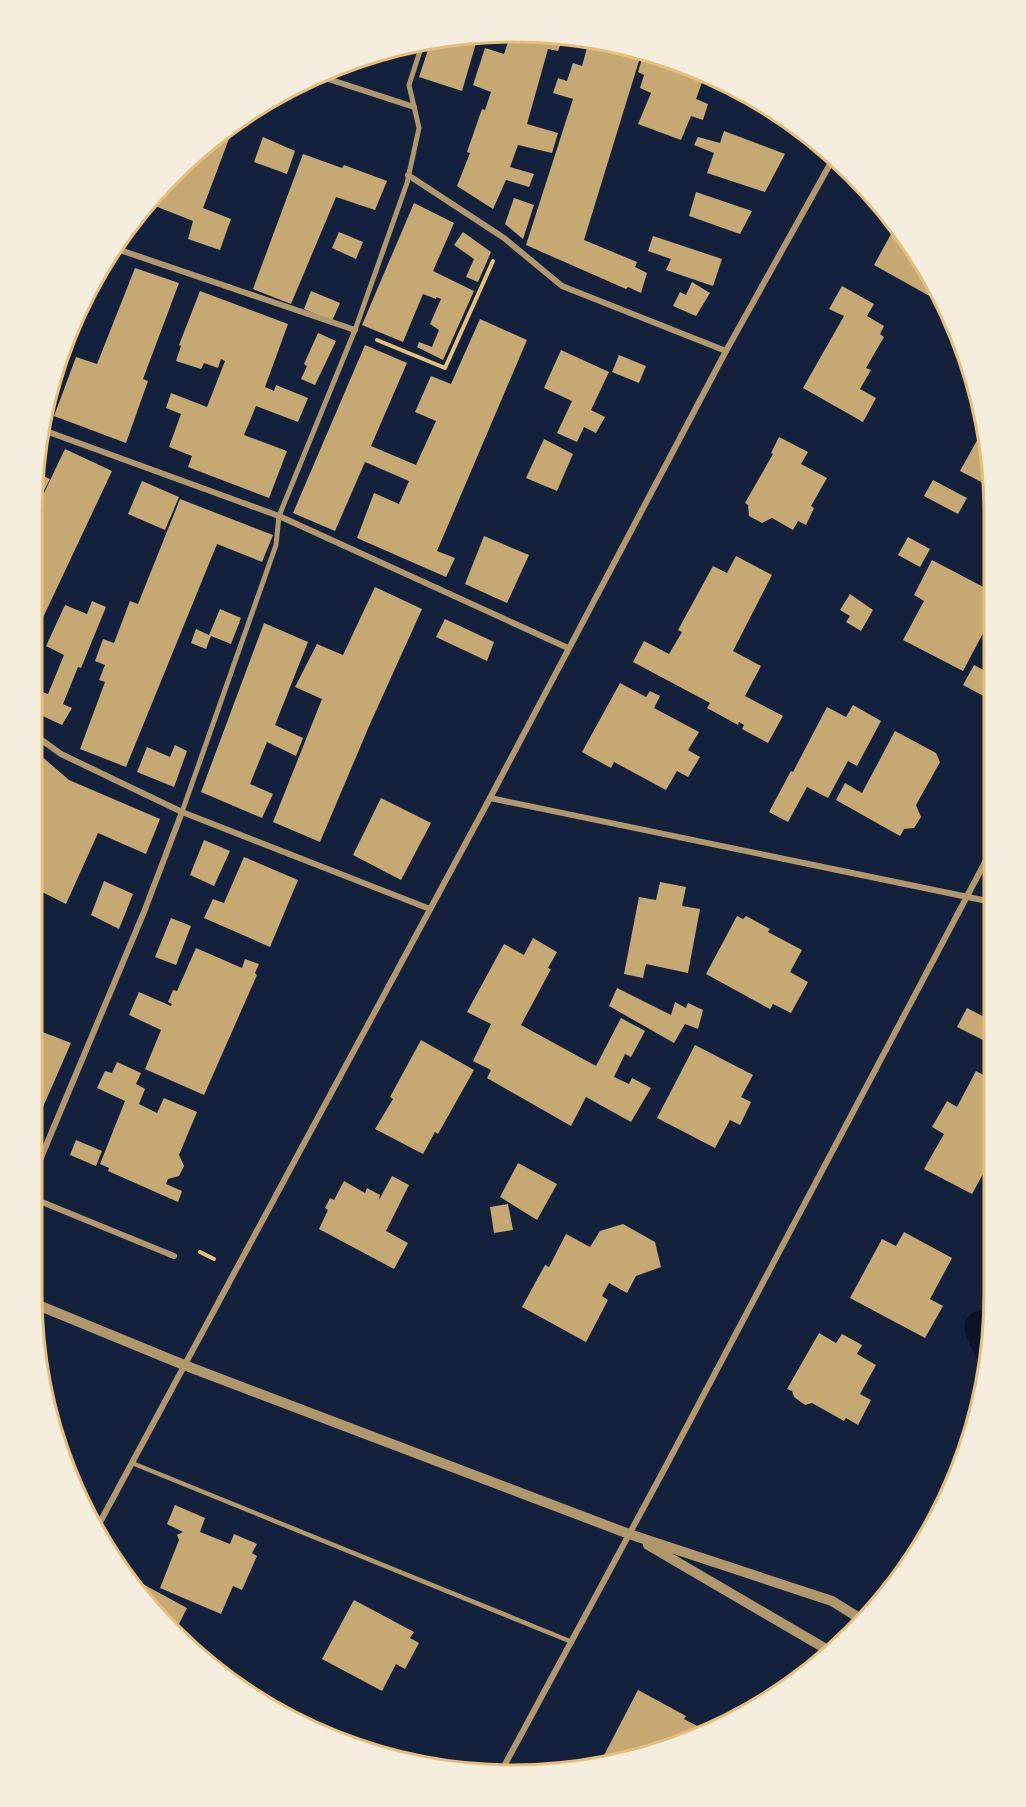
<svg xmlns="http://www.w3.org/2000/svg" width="1026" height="1807" font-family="'Fira Sans Condensed',sans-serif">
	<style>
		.water { fill: #0b132b }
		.building { fill: #c6a872 }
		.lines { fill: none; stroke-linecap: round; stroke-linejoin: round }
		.path { stroke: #e5c07b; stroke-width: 4 }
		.service { stroke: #b1986c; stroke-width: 4.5 }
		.pedestrian { stroke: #b1986c; stroke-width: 5 }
		.minor { stroke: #b1986c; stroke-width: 6 }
		.tertiary { stroke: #b1986c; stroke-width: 10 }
		.rim { fill: none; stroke: #e5c07b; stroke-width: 3 }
	</style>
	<rect width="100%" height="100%" fill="#14213d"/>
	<path class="water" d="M987 1309 993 1312V1325L985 1368C979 1362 975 1355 971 1347 960 1325 961 1313 987 1309Z"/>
	<g class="building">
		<polygon points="479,33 462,91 419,77 431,41"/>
		<polygon points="511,34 564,35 558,51 548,49 527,124 558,133 552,153 518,145 510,167 534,174 529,187 506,180 493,209 457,186 470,153 467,152 482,109 485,110 491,92 473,85 485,48 504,54"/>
		<polygon points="570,35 642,51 584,240 637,262 635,267 647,273 641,293 628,287 626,289 526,245 573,99 553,93 558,78 567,81 573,63 582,66 588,44 569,38"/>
		<polygon points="644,52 668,57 705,74 696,99 708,104 703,120 691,116 681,140 638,124 651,93 640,88 644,75 638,72"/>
		<polygon points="369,55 365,65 354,61"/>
		<polygon points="228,126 233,128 203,208 231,219 220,250 188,239 193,221 155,206 164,183 220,131"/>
		<polygon points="724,131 785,154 765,192 707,173 714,153 694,145 698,137 720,143"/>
		<polygon points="263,137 295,151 287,174 254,162"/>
		<polygon points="303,154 342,168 344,165 387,181 375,210 336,197 291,304 253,289"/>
		<polygon points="696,192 752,211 740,234 689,216"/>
		<polygon points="514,198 534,205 523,239 505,224"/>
		<polygon points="414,203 454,223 433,271 474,291 443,360 417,347 419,342 432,347 439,330 430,324 441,299 436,297 436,299 423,294 403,342 362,325"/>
		<polygon points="896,225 914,246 942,303 874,265"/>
		<polygon points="339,232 363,242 356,259 332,248"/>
		<polygon points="463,232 491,252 478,282 466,277 474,259 454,245"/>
		<polygon points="653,236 722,259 713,286 666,270 671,259 648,251"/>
		<polygon points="135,268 179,283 143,379 148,381 126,443 54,416 76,357 97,364"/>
		<polygon points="692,282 710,293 696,316 673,306 680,292 686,295"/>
		<polygon points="842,286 874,304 867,316 884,326 880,334 884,337 866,368 871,370 860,389 876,398 863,422 803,388 844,316 829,309"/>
		<polygon points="200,291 288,324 265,387 274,391 276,385 308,398 298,422 256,406 244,435 287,451 269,498 188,467 192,456 169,447 181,414 166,408 171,393 207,407 225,361 221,359 218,368 204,363 201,369 176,361 181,346 179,345"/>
		<polygon points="311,291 340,303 332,321 304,309"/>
		<polygon points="480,319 527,340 437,551 455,558 446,577 357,538 374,493 399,504 409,481 365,462 335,531 293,513 365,345 407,363 371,446 416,465 436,421 415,412 431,376 451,384"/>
		<polygon points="318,333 336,341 315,385 301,379 307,366 304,364"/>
		<polygon points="561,350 609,372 591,410 605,417 596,433 584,427 577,442 557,433 572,401 544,388"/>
		<polygon points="619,355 646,366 639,383 612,372"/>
		<polygon points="985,426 990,450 991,487 960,471"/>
		<polygon points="779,437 808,452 801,464 827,478 811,506 814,508 806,525 798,521 793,530 772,518 762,523 749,516 748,505 745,503 773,454 771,453"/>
		<polygon points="544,439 573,454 557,491 526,478"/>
		<polygon points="65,449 112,471 32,641 32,590 43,569 32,564 32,518"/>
		<polygon points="34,472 50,479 32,514 33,482"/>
		<polygon points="933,480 967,498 958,514 924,496"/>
		<polygon points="142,481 179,497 165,530 128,514"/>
		<polygon points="180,499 273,535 262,562 217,544 126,767 80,749 105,682 99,680 105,665 95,661 103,639 114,643 130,601 138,604"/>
		<polygon points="484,536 529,555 507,603 465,584"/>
		<polygon points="908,537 930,549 920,567 898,555"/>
		<polygon points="736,556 772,575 733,651 761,666 745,696 783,716 768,743 742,729 744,725 739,722 738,725 707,708 710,703 633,662 644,641 669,654 682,632 678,630 713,566 727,573"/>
		<polygon points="932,560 991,591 991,618 963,671 903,640 924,601 914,595"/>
		<polygon points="375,587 422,609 370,724 320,842 273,822 322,699 295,687 317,644 343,655"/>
		<polygon points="850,594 873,610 861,631 846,622 850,616 840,610"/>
		<polygon points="92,601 106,607 81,668 78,667 63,704 72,708 62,725 32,711 42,692 48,694 64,655 46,646 65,605 87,614"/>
		<polygon points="220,609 241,618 231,644 211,636 206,649 191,643 196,629 209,635"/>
		<polygon points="445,619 494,642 487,661 436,637"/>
		<polygon points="264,623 308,642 275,725 303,738 296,756 267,742 250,784 273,794 262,818 201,792"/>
		<polygon points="974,665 991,674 991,700 963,685"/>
		<polygon points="620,683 646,697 650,691 660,696 654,708 699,732 688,750 700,757 688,777 677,771 666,790 614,762 611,768 582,752"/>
		<polygon points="853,705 881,721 857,766 848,761 828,798 807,787 788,822 769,812 791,771 793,772 827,707 846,717"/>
		<polygon points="895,731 936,753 940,762 916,805 921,817 914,828 904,829 900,836 836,800 845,783 862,793"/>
		<polygon points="175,745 187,751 174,787 137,772 147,747 170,757"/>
		<polygon points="40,755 69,780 160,819 146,854 98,833 66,904 32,887 32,775"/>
		<polygon points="381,798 431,823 401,880 353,855"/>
		<polygon points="204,840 230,851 214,886 190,875"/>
		<polygon points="244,857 298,880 270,947 204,918 213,899 224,903"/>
		<polygon points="104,881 133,894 119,929 91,915"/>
		<polygon points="660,882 686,887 682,906 700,909 688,973 646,964 643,978 624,974 639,897 656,900"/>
		<polygon points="32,912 42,916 32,940"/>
		<polygon points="737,916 743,919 746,916 770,929 768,932 802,950 790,972 808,982 791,1013 773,1004 770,1009 706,974"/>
		<polygon points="171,918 191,926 176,965 155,957"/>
		<polygon points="533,938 557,952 548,968 551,969 521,1025 596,1066 621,1018 645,1031 631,1057 625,1054 614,1077 629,1084 632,1078 651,1088 631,1122 586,1097 571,1126 487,1078 491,1070 473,1061 491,1024 467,1012 504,944 524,955"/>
		<polygon points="196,948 242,968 245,959 259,964 255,973 257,975 204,1095 145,1069 161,1030 129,1015 139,992 171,1006 172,1004 168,1002 173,990 177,991"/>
		<polygon points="617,988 671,1015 675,1002 686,1008 688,1003 703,1010 698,1029 685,1024 674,1043 609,1006"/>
		<polygon points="967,1008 992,1021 993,1045 957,1027"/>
		<polygon points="32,1028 71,1043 32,1132"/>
		<polygon points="421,1040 474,1070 438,1134 435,1132 423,1154 375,1129 393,1099 390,1097"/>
		<polygon points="695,1045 753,1075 741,1097 751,1102 740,1125 730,1120 715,1148 657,1118"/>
		<polygon points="117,1062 141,1073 136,1084 145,1089 139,1104 157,1113 164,1098 197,1112 179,1155 184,1166 179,1176 168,1179 166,1184 182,1191 178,1202 108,1171 109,1168 100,1164 125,1101 97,1088 105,1071 112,1073"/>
		<polygon points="976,1071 993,1080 993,1156 972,1194 924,1169 944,1134 932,1127 947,1101 957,1107"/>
		<polygon points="76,1140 102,1151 96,1166 70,1155"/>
		<polygon points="518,1163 557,1184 537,1220 500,1197"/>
		<polygon points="392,1176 409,1185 386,1231 408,1243 394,1269 319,1229 328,1210 325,1208 330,1198 334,1200 344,1181 365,1193 367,1188 380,1195 379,1200"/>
		<polygon points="508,1204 513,1230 494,1233 490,1207"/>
		<polygon points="623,1224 655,1242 661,1267 636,1276 627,1293 609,1283 602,1296 608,1300 586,1342 522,1307 545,1265 549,1267 566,1234 590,1247 600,1231"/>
		<polygon points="904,1232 952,1258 930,1299 943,1306 925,1338 850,1298 882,1239 896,1246"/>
		<polygon points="819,1333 836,1343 842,1334 862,1345 857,1354 876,1365 860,1394 871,1400 858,1425 846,1418 844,1421 812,1403 805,1405 794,1397 792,1391 787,1389"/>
		<polygon points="175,1505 205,1518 200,1532 230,1544 234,1534 257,1544 252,1553 257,1556 242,1590 233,1586 221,1614 160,1588 179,1540 177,1535 183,1532 167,1524"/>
		<polygon points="139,1582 187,1608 178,1626 167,1621 134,1590"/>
		<polygon points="354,1600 414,1632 410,1638 419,1643 405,1669 396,1664 382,1691 322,1659"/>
		<polygon points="638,1690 686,1716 684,1719 703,1729 697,1739 601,1761"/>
	</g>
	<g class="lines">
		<g class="path">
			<polyline points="377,340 445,368 493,261"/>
			<polyline points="200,1252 214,1259"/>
		</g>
		<polyline class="service" points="132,1463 572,1642"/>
		<polyline class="pedestrian" points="182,812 276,545 279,516 355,330 407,183 419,128 409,85 423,42"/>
		<g class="minor">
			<polyline points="316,75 414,107"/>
			<polyline points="408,175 504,238 562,286 726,351"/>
			<polyline points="114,248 355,330"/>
			<polyline points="43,430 279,516 568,648"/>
			<polyline points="32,733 61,754 182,812 430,909"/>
			<polyline points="490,798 992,902"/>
			<polyline points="32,1179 144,912 182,812"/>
			<polyline points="32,1198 174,1256"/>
			<polyline points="98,1526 490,798 726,351 834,157"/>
			<polyline points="502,1770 666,1466 992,849"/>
		</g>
		<g class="tertiary">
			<polyline points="33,1303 184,1365 629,1534 832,1601 861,1619"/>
			<polyline points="648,1545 833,1653"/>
		</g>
	</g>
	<path d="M0 0H1026V1807H0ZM513 42H513A471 471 0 0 1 984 513V1294A471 471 0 0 1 513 1765H513A471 471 0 0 1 42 1294V513A471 471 0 0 1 513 42Z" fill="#f5edde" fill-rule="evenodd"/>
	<path class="rim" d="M513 42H513A471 471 0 0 1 984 513V1294A471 471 0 0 1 513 1765H513A471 471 0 0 1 42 1294V513A471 471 0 0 1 513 42Z"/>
</svg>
